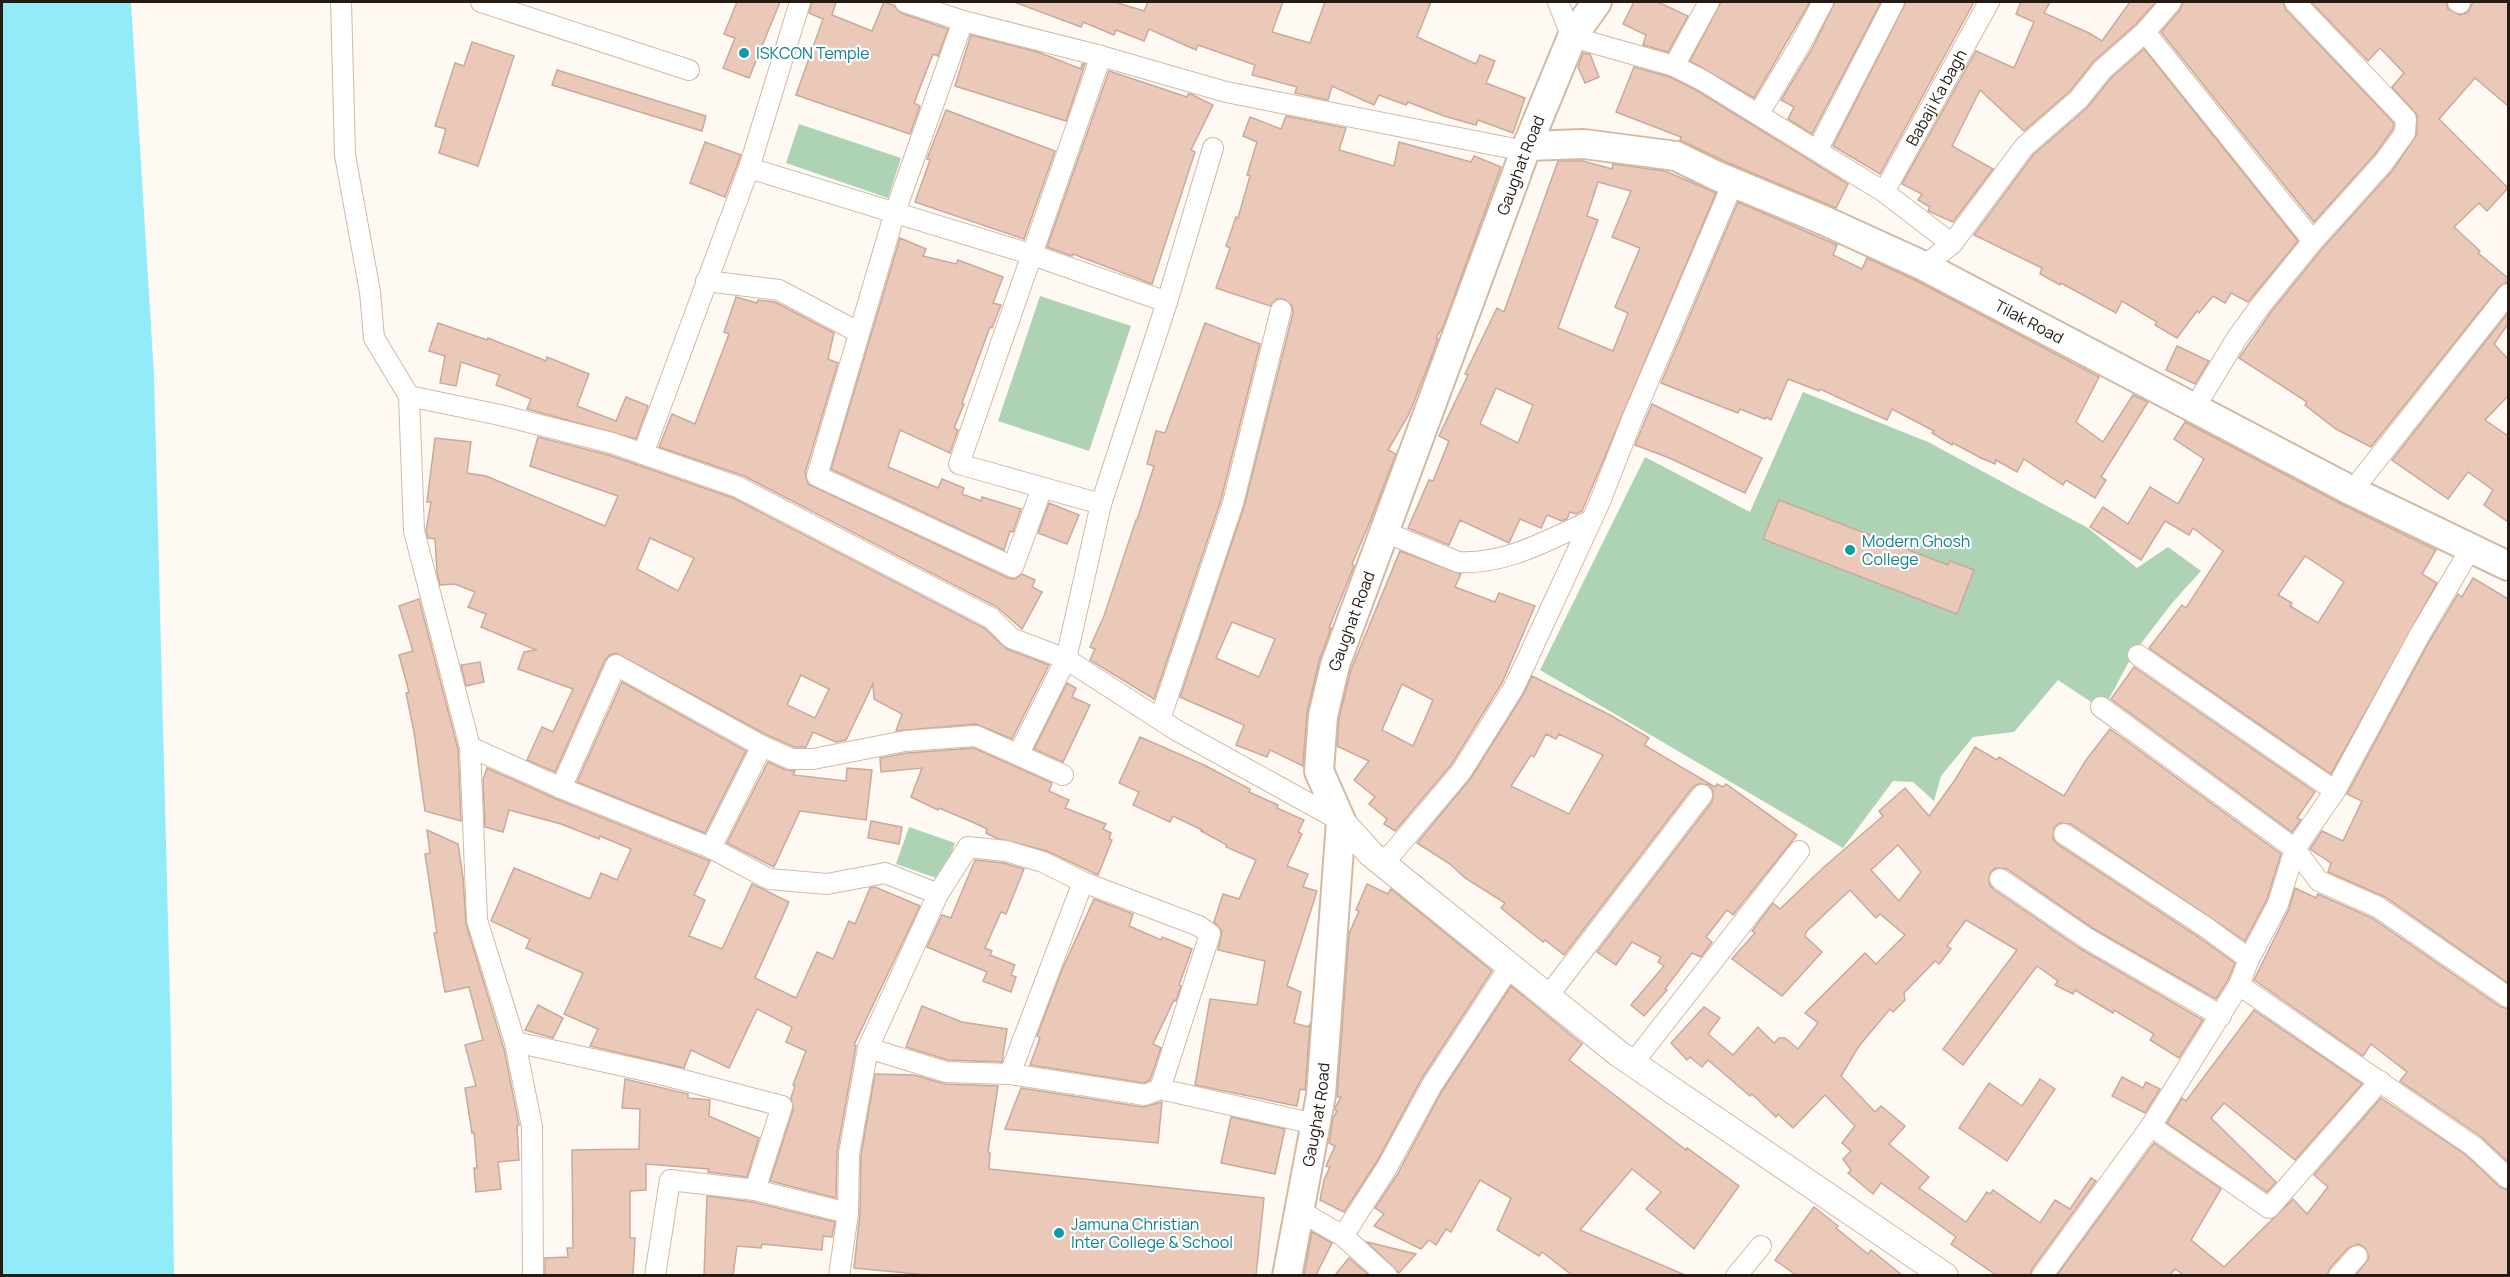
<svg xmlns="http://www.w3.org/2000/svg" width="2510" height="1277" font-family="Manrope,sans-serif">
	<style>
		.green { fill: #add2b4 }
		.water { fill: #92ebf8 }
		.building { fill: #ebc9b9; stroke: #caa99a; stroke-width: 1.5; fill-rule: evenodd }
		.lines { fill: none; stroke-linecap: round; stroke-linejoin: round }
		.minor-casing { stroke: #d4b9a2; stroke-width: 22 }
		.tertiary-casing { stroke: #d4b9a2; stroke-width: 28 }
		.secondary-casing { stroke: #d4b9a2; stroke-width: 32 }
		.minor { stroke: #fff; stroke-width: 20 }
		.tertiary { stroke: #fff; stroke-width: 26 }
		.secondary { stroke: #fff; stroke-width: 28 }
		.culture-dot { fill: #0f9aa8; stroke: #fff; stroke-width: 2 }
		.labels { text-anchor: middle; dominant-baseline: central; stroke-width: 4.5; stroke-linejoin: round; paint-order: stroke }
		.culture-label { font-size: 16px; fill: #0d838f; stroke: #fff; text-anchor: start }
		.street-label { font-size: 16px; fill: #251b13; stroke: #fff }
	</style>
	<rect width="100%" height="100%" fill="#fff9f4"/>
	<g class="green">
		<polygon points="799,124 901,158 888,198 786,163"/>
		<polygon points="1040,296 1131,326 1089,451 998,421"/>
		<polygon points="1803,392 1928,442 2088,528 2137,568 2168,547 2201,571 2172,603 2133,654 2103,710 2058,680 2014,732 1973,737 1941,776 1934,801 1913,782 1893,781 1843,848 1540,670 1645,457 1750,512"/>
		<polygon points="909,827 955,843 942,880 896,864"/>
	</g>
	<polygon class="water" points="2,2 131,2 154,375 171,1039 174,1275 2,1275"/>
	<g class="building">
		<polygon points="737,2 780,2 749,78 723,68 735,38 724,34"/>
		<polygon points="812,2 836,2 832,15 872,31 884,2 893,5 901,13 948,29 938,56 933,54 914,103 920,106 910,134 796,95 823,19 809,13"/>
		<polygon points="1014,2 1115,2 1144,11 1148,2 1283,2 1272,32 1310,43 1325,2 1431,2 1417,37 1476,64 1480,55 1495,61 1486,83 1525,98 1513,133 1478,120 1476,125 1444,116 1408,102 1406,105 1379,95 1374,105 1332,86 1328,100 1295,93 1297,87 1252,75 1255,65 1198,45 1196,50 1149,29 1144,41 1116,30 1114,35 1083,22 1081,27"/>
		<polygon points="1634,2 1658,2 1688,16 1668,52 1643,45 1646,35 1623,24"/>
		<polygon points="1721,2 1810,2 1754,98 1690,61"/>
		<polygon points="1835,2 1881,2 1812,134 1788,119 1794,107 1781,100 1812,49"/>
		<polygon points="1906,2 1974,2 1880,174 1833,146"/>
		<polygon points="2021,2 2050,2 2044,13 2089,33 2102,41 2130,2 2156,2 2136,24 2094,61 2070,91 2024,131 1980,90 1952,146 1993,169 1953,222 1928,211 1930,207 1918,200 1922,194 1902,184 1976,51 2014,68 2034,22 2016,14"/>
		<polygon points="2183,2 2283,2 2286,10 2394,123 2393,129 2375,154 2314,222 2161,32 2180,10"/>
		<polygon points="2311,2 2446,2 2448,9 2460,15 2467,13 2473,2 2508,2 2508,106 2475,78 2439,119 2508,188 2487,211 2479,203 2454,227 2480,251 2478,253 2508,278 2508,282 2499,287 2371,447 2336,429 2305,405 2307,402 2239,358 2271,312 2322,249 2393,170 2417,134 2417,115 2392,87 2404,73 2380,48 2368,61"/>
		<polygon points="971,35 1038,52 1081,69 1082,64 1085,64 1066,121 955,86"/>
		<polygon points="472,42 514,56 478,166 439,153 446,129 435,126 455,63 464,66"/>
		<polygon points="2144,49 2298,241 2248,302 2231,293 2225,303 2213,296 2199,313 2197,311 2177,338 2155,325 2157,322 2122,301 2116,313 2061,283 2060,285 2040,274 2042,268 1974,235 2033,155 2087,108 2111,78"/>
		<polygon points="1583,53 1590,54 1599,77 1585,83 1578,67"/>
		<polygon points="1634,67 1670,77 1696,90 1848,184 1836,208 1724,161 1680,140 1681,137 1616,112"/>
		<polygon points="557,70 706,116 702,131 552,85"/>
		<polygon points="1109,71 1187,97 1188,94 1191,94 1213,105 1191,150 1195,152 1152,284 1073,254 1072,256 1047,247"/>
		<polygon points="946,110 1055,151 1024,239 915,202 930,160 927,159"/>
		<path d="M1286 116 1346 128 1339 150 1394 166 1399 142 1471 162 1474 156 1501 167 1443 327 1436 338 1438 339 1424 376 1409 414 1388 450 1396 454 1369 524 1352 564 1354 566 1329 628H1331L1319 661 1307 712 1303 766 1270 750 1267 757 1236 745 1244 725 1180 697 1244 507 1293 313 1292 306 1284 299H1277L1270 306 1216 288 1230 248 1226 246 1236 217 1238 218 1250 176 1247 175 1257 142 1243 136 1250 117 1281 129ZM1232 622 1275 639 1259 677 1216 658Z"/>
		<polygon points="705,142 741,155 725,197 690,183"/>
		<path d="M1558 161H1583L1612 169 1613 164 1665 171 1716 193 1582 511 1576 514 1570 512 1567 519 1562 521 1547 515 1541 528 1520 519 1509 543 1460 520 1449 545 1408 528 1429 480 1433 481 1449 441 1439 436 1468 375 1465 374 1497 308 1504 312ZM1598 182 1631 191 1612 237 1640 248 1615 307 1628 313 1613 351 1558 328 1598 220 1587 216ZM1496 388 1533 405 1518 443 1480 424Z"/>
		<polygon points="1738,202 1837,245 1833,255 1862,269 1867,258 1917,281 2099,377 2076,422 2103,442 2133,395 2148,402 2101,477 2106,480 2095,498 2066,480 2063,485 2024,459 2017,472 1996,460 1995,464 1981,458 1953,443 1952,445 1932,433 1934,431 1892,409 1887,420 1820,389 1819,391 1788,379 1771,420 1766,417 1765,419 1740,409 1738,413 1661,383"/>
		<polygon points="900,238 926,249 923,256 956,264 958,260 1003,277 993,303 1001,305 992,328 990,327 962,403 964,404 954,428 958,430 950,453 900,430 888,467 938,488 942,479 964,488 962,494 981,501 982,497 1021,509 1013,532 1010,531 1004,550 831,469"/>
		<polygon points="736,297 757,303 758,300 775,302 834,333 828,359 838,363 805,473 808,484 1008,578 1015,579 1022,574 1035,580 1032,587 1042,592 1022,629 997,607 744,476 659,447 672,414 695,424 729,334 724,332"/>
		<polygon points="2508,313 2508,324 2494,344 2508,359 2508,396 2485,420 2508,436 2508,522 2484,505 2493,490 2468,472 2448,499 2392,460"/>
		<polygon points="438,323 487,340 488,338 546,361 547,357 589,374 577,406 616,421 626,397 648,406 636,439 527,409 531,399 496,385 500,375 461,362 456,386 440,383 445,356 429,351"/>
		<polygon points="1205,323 1260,344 1221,500 1154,699 1090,660 1095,649 1090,647 1104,616 1136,520 1137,520 1154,466 1147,464 1156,431 1165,433"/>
		<polygon points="2177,346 2209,361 2195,384 2166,370"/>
		<polygon points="1652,404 1762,458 1745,493 1667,457 1635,445"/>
		<path d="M2185 422 2345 506 2436 550 2422 574 2437 583 2331 774 2149 648 2182 605 2186 608 2223 551 2193 528 2189 535 2165 521 2141 560 2090 527 2103 507 2128 524 2150 487 2178 504 2204 459 2174 439ZM2305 556 2344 582 2318 623 2290 606 2292 603 2278 595Z"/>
		<path d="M538 437 609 455 733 498 984 628 1007 649 1049 665 1012 739 976 724 896 731 902 714 874 699 873 684 846 740 836 742 813 732 806 747H794L767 735 616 653 610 655 605 660 555 772 527 760 542 727 553 732 573 689 518 669 524 652 536 650 481 627 486 614 468 607 475 592 455 584 440 585 437 572 435 539 428 538 426 531 431 502H427L435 438 471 442 467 473 486 476 605 526 618 496 530 466ZM650 538 694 558 678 591 637 569ZM801 675 829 689 815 718 787 705Z"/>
		<polygon points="1779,500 1948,565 1950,561 1974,570 1957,614 1763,539"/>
		<polygon points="1049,503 1079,515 1067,544 1038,533"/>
		<path d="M1400 551 1461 574 1455 587 1495 602 1499 593 1535 606 1502 683 1451 765 1395 831 1384 824 1387 819 1369 804 1375 797 1354 780 1369 761 1337 746 1339 718 1351 670ZM1402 684 1433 700 1413 746 1382 730Z"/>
		<polygon points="2473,578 2508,599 2508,983 2385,897 2328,872 2331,863 2310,849 2322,831 2343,841 2362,801 2347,794 2429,642 2458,594 2462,597"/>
		<polygon points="419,599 458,749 461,821 425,811 414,732 406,693 409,692 399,655 413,651 399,606"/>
		<polygon points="480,662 484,682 466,686 461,665"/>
		<polygon points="2134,667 2315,792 2297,818 2301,820 2292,832 2111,699"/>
		<path d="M1532 676 1610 715 1649 738 1644 745 1715 787 1717 784 1723 787 1726 784 1797 835 1733 915 1727 910 1706 937 1712 942 1701 957 1692 953 1665 989 1667 990 1644 1016 1631 1005 1664 966 1658 962 1661 957 1632 942 1616 965 1597 952 1712 802 1713 791 1709 785 1698 784 1692 788 1564 955 1545 940 1543 942 1501 908 1505 903 1465 878 1450 864 1417 843 1471 778 1523 695ZM1546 734 1556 739 1559 734 1603 755 1569 814 1511 786 1531 755 1534 757Z"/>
		<polygon points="622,682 746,751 705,833 577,782"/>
		<polygon points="1067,683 1076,688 1072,697 1090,705 1063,762 1034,749"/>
		<path d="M2110 729 2281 854 2267 899 2245 941 2071 824 2059 823 2054 828 2053 839 2057 844 2200 938 2235 963 2228 980 2216 999 2094 929 2007 869 1995 868 1990 873 1989 884 1993 889 2081 949 2203 1020 2179 1058 2150 1040 2154 1034 2114 1010 2113 1013 2075 990 2073 994 2055 985 2058 981 2037 966 1963 1065 1943 1049 2017 950 1966 920 1947 946 1951 949 1939 964 1935 961 1904 993 1905 1000 1893 1012 1890 1009 1859 1046 1841 1076 1875 1112 1881 1106 1905 1126 1889 1144 1929 1177 1919 1188 1966 1222 1987 1192 1990 1194 1993 1190 2040 1223 2055 1200 2070 1209 2091 1178 2096 1181 2032 1269 2030 1275H1996L1951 1244 1956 1237 1881 1183 1873 1194 1848 1173 1851 1170 1843 1159 1851 1151 1842 1143 1855 1126 1825 1095 1793 1128 1778 1114 1776 1117 1752 1094 1750 1096 1708 1060 1702 1067 1690 1057 1687 1060 1671 1043 1704 1007 1720 1018 1708 1034 1733 1055 1758 1027 1774 1043 1779 1038H1785L1798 1049 1818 1023 1805 1013 1865 953 1876 964 1905 935 1880 914 1876 918 1850 890 1806 932 1805 936 1822 952 1782 996 1732 959 1755 933 1752 931 1773 903 1780 909 1824 867 1883 816 1879 811 1905 788 1929 816 1955 780 1975 747 1997 760 1999 757 2064 796 2086 760ZM1898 845 1921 872 1899 901 1871 870Z"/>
		<polygon points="1140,737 1204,765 1250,789 1249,792 1278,805 1277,808 1304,820 1298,832 1302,834 1287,866 1308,874 1303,887 1317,891 1287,986 1301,992 1294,1023 1308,1027 1310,1024 1305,1090 1300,1089 1297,1106 1195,1085 1210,999 1257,1005 1265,961 1218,950 1222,931 1214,922 1223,894 1239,899 1256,860 1226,847 1227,845 1201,831 1202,830 1173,816 1170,822 1133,805 1139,792 1119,783"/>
		<polygon points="974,748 1052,783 1049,791 1069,800 1065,808 1106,824 1103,829 1111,833 1109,839 1112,840 1098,875 1047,851 996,838 986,833 987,829 970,821 939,808 938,810 911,797 922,768 881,772 880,758 907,753"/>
		<polygon points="768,762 786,770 795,771 793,775 846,781 847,768 872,770 866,820 800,811 774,867 727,843"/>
		<polygon points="487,768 556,799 710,861 694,895 705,900 689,936 722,949 752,884 789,902 755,978 796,998 817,952 833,959 849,921 855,924 870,888 875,887 920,906 854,1045 856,1046 837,1152 836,1198 770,1181 793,1110 791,1098 795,1086 793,1085 806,1051 786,1042 792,1027 757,1009 729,1068 691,1050 684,1068 590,1046 598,1029 564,1014 583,973 526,948 530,939 491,921 514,868 590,899 601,873 617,880 631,849 600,836 599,839 561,824 509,810 503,832 485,827 483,780"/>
		<polygon points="871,821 902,827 899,844 868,838"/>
		<polygon points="427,830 458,844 463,877 466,924 504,1049 519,1125 517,1126 519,1160 498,1162 501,1189 476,1192 474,1168 477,1168 474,1132 472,1133 465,1088 476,1086 465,1045 483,1040 469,987 445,992 434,933 437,933 425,854 430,853"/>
		<polygon points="975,860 1004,863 1024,869 1006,914 1001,912 985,948 992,951 990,955 1015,965 1011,975 1016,977 1011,992 983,981 987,972 927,947 942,915 951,918"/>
		<polygon points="1367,884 1388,894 1391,889 1492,971 1422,1078 1376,1163 1344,1212 1320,1200 1324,1180 1330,1167 1326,1166 1335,1146 1329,1143 1333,1118 1337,1111 1335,1110 1336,1106 1341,1097 1337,1097 1349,934 1359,911 1356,910"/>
		<polygon points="2295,888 2316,898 2318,894 2372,918 2501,1007 2508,1009 2508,1162 2480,1136 2400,1081 2407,1072 2371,1044 2363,1056 2254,980 2289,909"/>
		<polygon points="1094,899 1133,914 1129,926 1161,940 1162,937 1192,949 1179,985 1181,986 1176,1001 1174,1000 1153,1044 1161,1048 1150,1080 1144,1083 1030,1065 1040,1038 1037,1036 1062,970"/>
		<polygon points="1511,986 1582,1044 1569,1060 1686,1150 1687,1148 1739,1186 1694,1249 1646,1209 1661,1192 1632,1169 1580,1230 1685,1275 1572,1275 1542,1252 1539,1256 1497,1230 1511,1198 1480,1180 1451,1232 1446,1229 1436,1245 1429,1240 1421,1249 1374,1226 1384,1214 1375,1208 1397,1175 1442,1091"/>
		<polygon points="538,1005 563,1018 553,1038 525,1030"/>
		<polygon points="922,1006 962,1022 1007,1029 1002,1062 948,1060 906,1047"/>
		<polygon points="2254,1010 2362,1084 2295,1160 2224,1103 2211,1118 2276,1182 2267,1192 2167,1123 2182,1098 2186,1101"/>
		<polygon points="875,1074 914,1075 945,1084 998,1086 988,1152 990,1153 989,1169 1264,1198 1256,1275 927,1275 854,1268 860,1213 861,1155"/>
		<polygon points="2122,1077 2143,1088 2146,1082 2160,1089 2145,1113 2112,1096"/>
		<polygon points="625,1079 688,1094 688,1098 710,1100 709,1116 759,1138 747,1177 708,1172 709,1169 646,1164 646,1190 630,1191 630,1238 635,1238 633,1275 545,1275 545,1258 568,1257 567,1248 573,1248 572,1150 639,1149 640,1109 622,1108"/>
		<polygon points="2040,1079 2055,1089 2007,1161 1959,1128 1989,1083 2022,1106"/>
		<polygon points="1021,1088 1143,1107 1162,1102 1158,1143 1005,1129"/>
		<polygon points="2381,1098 2466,1155 2500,1187 2508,1190 2508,1275 2356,1275 2369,1258 2365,1248 2359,1244 2348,1248 2330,1268 2327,1275 2184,1275 2175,1269 2170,1275 2057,1275 2154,1143 2221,1189 2191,1240 2224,1267 2293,1199 2307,1214 2328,1187 2314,1175"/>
		<polygon points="1231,1117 1285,1129 1275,1174 1221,1163"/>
		<polygon points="707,1196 753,1202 835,1222 832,1237 823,1236 822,1250 762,1244 761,1248 737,1246 733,1275 704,1275"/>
		<polygon points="1814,1207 1838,1226 1836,1228 1868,1254 1871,1250 1902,1275 1796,1275 1775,1260"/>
		<polygon points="1312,1232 1332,1243 1316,1275 1304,1275"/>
		<polygon points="1367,1242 1416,1254 1399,1273"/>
		<polygon points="1349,1258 1369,1275 1335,1275"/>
	</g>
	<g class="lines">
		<g class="minor-casing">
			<g id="minor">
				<polyline points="341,2 345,155 370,292 374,338 409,396"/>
				<polyline points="481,2 689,70"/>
				<polyline points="905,2 963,21 1101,56 1226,92 1525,151"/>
				<polyline points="1558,2 1572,37 1674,66 1702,80 1884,192 1952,244"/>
				<polyline points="2458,2 2460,3"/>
				<polyline points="963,21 895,212 817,476 1013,567 1042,488"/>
				<polyline points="2145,32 2313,241"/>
				<polyline points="1101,56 959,464 1101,504"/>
				<polyline points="1674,66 1709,2"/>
				<polyline points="1759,113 1801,43 1823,2"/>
				<polyline points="1818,149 1894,2"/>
				<polyline points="749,168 1030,254 1167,302"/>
				<path id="s1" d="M1884 192 1989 2"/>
				<polyline points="1924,266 1952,244 2024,147 2079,99 2102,70 2145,32 2171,2"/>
				<polyline points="706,281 779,290 858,332"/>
				<polyline points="2195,407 2237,338 2261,305 2313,241 2384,162 2405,133 2406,119 2295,2"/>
				<polyline points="643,454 749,168 800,2"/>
				<polyline points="2352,491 2508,294"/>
				<path d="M1385 532 1458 562C1505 565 1548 540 1590 521"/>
				<polyline points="2138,655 2335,791"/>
				<polyline points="2101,707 2295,849 2319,881 2378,907 2508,997"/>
				<polyline points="1160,719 1233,503 1281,310"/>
				<polyline points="470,747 561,788 711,848 769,879 827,884 885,873 938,894"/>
				<polyline points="1018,755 1066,659 1101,504 1167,302 1213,148"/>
				<polyline points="561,788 616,665 762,746 791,759 813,759 905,741 976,736 1063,775"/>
				<polyline points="2064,834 2207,928 2249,959"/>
				<polyline points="711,848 762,746"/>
				<polyline points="1384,863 1461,772 1513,689 1526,662 1599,504 1633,417 1733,183"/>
				<polyline points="2000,879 2088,939 2221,1016"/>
				<polyline points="2239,985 2473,1146 2508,1178"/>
				<polyline points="1548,996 1702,795"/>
				<polyline points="515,1042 660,1074 782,1106 755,1190"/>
				<polyline points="868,1048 946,1072 1010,1074 1145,1095 1160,1089 1315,1124"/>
				<polyline points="1633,1063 1799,851"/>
				<polyline points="1010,1074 1083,882"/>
				<polyline points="2151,1126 2239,985 2249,959 2278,904 2295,849 2335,791 2419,636 2471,548"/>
				<polyline points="1300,1211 1343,1236 1387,1276"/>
				<polyline points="1343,1236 1386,1169 1432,1085 1510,966"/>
				<polyline points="533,1276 532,1127 515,1042 477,920 470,747 414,531 409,396 500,415 612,443 738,487 991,618 1011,638 1066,659 1176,730 1341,821"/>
				<polyline points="655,1276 670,1180 755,1190 848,1213"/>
				<polyline points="839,1276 848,1213 849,1154 868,1048 938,894 968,847 1006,851 1043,862 1083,882 1199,926 1210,934 1160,1089"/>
				<polyline points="1736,1276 1761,1246"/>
				<polyline points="2042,1276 2151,1126 2269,1208 2380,1081"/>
				<polyline points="2339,1276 2357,1256"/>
			</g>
		</g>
		<g class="tertiary-casing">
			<polyline id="tertiary" points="1341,821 1371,854 1619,1054 1945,1276"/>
		</g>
		<g class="secondary-casing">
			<g id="secondary">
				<path id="s2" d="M1527 146 1584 144 1676 156 1717 176 1823 220 1924 266 2352 491 2508 566"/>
				<path id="s3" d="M1287 1276 1321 1095 1341 821 1319 771 1323 716 1335 665 1525 151 1572 37 1597 2"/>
			</g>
		</g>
		<use href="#minor" class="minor"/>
		<use href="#tertiary" class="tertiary"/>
		<use href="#secondary" class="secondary"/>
	</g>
	<g class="culture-dot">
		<circle cx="744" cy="53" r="6"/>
		<circle cx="1850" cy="550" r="6"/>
		<circle cx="1059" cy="1233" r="6"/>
	</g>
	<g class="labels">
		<g class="culture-label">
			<text x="756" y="53">ISKCON Temple</text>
			<text x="1862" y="541">Modern Ghosh<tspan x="1862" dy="18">College</tspan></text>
			<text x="1071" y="1224">Jamuna Christian<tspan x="1071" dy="18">Inter College &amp; School</tspan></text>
		</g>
		<g class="street-label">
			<text stroke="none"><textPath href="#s1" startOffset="108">Babaji Ka bagh</textPath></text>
			<text stroke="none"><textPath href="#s3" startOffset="1154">Gaughat Road</textPath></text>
			<text stroke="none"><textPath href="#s2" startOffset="540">Tilak Road</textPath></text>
			<text stroke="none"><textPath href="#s3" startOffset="668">Gaughat Road</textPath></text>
			<text stroke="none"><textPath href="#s3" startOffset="164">Gaughat Road</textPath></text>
		</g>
	</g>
	<rect width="2510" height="1277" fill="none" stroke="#251b13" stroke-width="6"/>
</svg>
